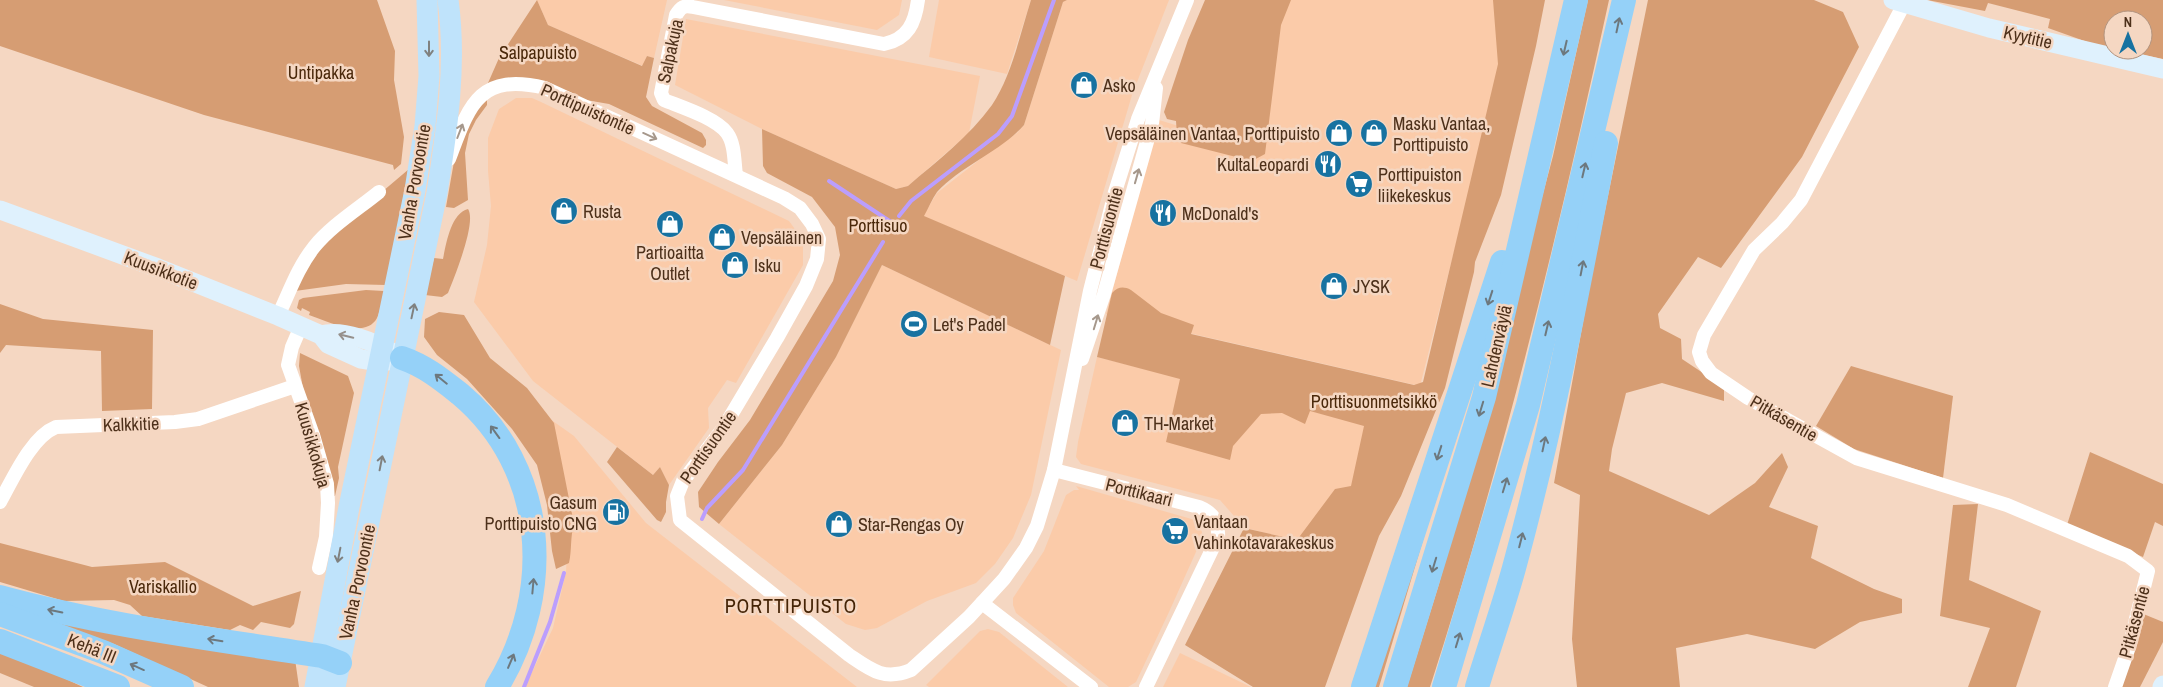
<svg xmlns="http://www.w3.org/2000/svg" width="2163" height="687" font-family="'Archivo Narrow',sans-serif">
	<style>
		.built { fill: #fbcba9 }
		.green { fill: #d69d73 }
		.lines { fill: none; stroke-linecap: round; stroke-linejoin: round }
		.stream { stroke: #bb9efd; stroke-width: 4 }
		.street { stroke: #fff; stroke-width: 14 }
		.secondary { stroke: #dff1fd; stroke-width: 19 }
		.primary { stroke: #bfe3fb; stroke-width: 21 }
		.highway { stroke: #95d1f8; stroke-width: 24 }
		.oneway { stroke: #6d787e }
		.oneway2 { stroke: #80817f }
		.oneway3 { stroke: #a6988c }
		.oneway4 { stroke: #96908c }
		.labels { text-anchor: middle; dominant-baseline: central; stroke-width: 5; stroke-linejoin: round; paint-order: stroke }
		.street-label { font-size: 18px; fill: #4d301a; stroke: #f5d7c2 }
		.park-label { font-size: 18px; fill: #4a280a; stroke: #f5d7c2 }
		.poi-label { font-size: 18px; fill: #4d301a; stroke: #f5d7c2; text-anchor: start }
		.quarter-label { font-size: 20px; letter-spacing: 1px; fill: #452406; stroke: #f5d7c2 }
	</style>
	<rect width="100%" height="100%" fill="#f5d7c2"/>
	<g class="built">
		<polygon points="537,0 667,0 654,58 647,56 643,66 548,25"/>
		<polygon points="724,0 902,0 899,15 877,30"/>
		<polygon points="939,0 1031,0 1007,74 929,57"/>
		<polygon points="1067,0 1169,0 1132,95 1077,281 923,216 937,193 988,153 1017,133 1024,125 1063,2"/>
		<polygon points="1208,0 1511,0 1503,58 1420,386 1106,314 1159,120 1247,147"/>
		<polygon points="686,19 980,76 969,133 908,186 896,189 762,129 675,85"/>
		<polygon points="516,98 532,98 541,102 789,221 803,240 803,265 736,383 727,380 708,408 709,428 669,485 660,467 653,475 533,381 474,302 487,245 491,206 488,171 488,138 499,109"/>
		<polygon points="882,265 1061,350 1031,495 1013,538 995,564 976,583 927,601 877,628 865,630 846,624 719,524 782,445 836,357"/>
		<polygon points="1097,357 1386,430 1363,557 1234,525 1234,516 1220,500 1081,464 1076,457 1078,442"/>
		<polygon points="526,402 574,436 646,523 857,687 525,687 553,628 566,572 569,516"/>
		<polygon points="1076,486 1195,520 1202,532 1200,543 1169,612 1136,682 1128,687 1109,687 1016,613 1013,605 1013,598 1044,551 1066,495 1074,490 1079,490"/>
		<polygon points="988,629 999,632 1068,687 929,687 926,685 980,631"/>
		<polygon points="1180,653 1251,687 1163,687"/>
	</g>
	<g class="green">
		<polygon points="0,0 377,0 395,51 394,80 404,137 401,164 394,170 393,165 204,115 0,46"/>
		<polygon points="537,0 548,25 642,66 647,56 654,58 646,97 652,106 702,133 706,140 706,145 703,148 609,104 488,83 499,58"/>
		<path d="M1031 0H1067L1063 2 1024 125C1000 152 962 165 937 192 932 199 928 209 924 216L1065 276 1050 345 882 265 836 357 782 445 719 524 699 507 698 492 718 462 750 420 833 281 840 255 835 227 812 197 767 173 763 166 762 129 896 189 908 186C938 160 969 137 992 105 1012 75 1020 34 1031 0Z"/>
		<polygon points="1205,0 1291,0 1281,25 1265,154 1252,161 1181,143 1177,135 1176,121 1167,119 1164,112 1188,40"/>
		<path d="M1493 0H1545L1536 46 1501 195 1475 262 1474 272 1445 388 1401 496 1379 536 1325 687H1253L1185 645 1244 528 1297 540 1335 489 1351 486 1364 426 1310 411 1305 424 1282 413 1261 414 1233 446 1230 460 1166 442 1180 379 1097 357 1112 293C1118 287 1123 286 1131 290L1161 313 1194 325 1191 334 1414 385 1423 382 1498 64Z"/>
		<path d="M1588 0H1609C1559 231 1503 461 1430 687H1407L1439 584 1553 156Z"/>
		<polygon points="1648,0 1814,0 1843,12 1859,47 1802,157 1721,268 1698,257 1658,314 1660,328 1681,339 1682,359 1724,387 1724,401 1662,383 1626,393 1612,449 1609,471 1709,515 1755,483 1782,453 1788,467 1769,507 1818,526 1811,558 1874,589 1902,599 1902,613 1860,622 1815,649 1747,634 1676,648 1680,687 1577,687 1572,639 1580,495 1554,483 1589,289"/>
		<polygon points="1927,0 2163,0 2163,59 2121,50 2143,50 2143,20 2113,20 2113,48 2093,44 2048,28 2050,19 1988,3 1985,11"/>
		<polygon points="487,100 487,105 476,120 469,134 465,153 468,200 454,208 446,207 455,156 472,113"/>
		<polygon points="409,169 386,285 346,284 295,291 313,255 330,236"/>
		<path d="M468 209C477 222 454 278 448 293L442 297 425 295 434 258 443 259C446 244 451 213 468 209Z"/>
		<path d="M366 290 384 291C382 299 381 310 377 318 365 340 327 321 309 315L310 312 302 308 301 311 297 308 299 300 303 298Z"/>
		<polygon points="0,304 43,319 153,330 152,409 102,411 101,351 6,345 0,353"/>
		<path d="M439 312 464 315 490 358 527 388 554 423 574 524C570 537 572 550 569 563L556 569 552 551 547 505 537 465 512 429 467 379 437 355 424 337 425 319Z"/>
		<polygon points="300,353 348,376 354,393 338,467 339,478 335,496 331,496 303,388 299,366"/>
		<polygon points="1851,366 1953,396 1943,478 1854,449 1816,426"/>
		<polygon points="617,447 653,475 660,467 669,485 666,502 666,512 661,522 657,520 607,462"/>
		<polygon points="2090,452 2163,484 2163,526 2155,522 2143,557 2067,525"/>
		<polygon points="1978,504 1969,580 2041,611 2016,687 1968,687 1990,628 1940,616 1953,505"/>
		<polygon points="1432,510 1379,687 1371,687"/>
		<polygon points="0,543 92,567 165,562 253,606 301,591 294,624 290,628 261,622 253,630 240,625 230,630 142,616 130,605 114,600 64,601 0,582"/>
		<polygon points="2141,613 2163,622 2163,642 2140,687 2119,687"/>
		<polygon points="25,614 295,659 299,687 208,687 114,644"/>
		<polygon points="0,650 19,657 83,687 34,687 0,673"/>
	</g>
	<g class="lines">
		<g class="stream">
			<polyline points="829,181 894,224"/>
			<polyline points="899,216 911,201 998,134 1012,116 1054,0"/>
			<polyline points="702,519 707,508 743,470 883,242"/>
			<polyline points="524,687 550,622 564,573"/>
		</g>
		<g class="street">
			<polyline points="1904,4 1801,200 1782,223 1754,250 1704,335 1699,352 1702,361 1711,373 1748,398 1856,458 2007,505 2128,556 2148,571 2129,647 2115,687"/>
			<path d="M449 159C469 106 478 72 545 88L784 198 800 208 812 224 819 239 817 259 806 286 777 338 724 427 683 481 677 496 680 520 849 655C871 670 884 681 911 670L969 617 1004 579 1026 548 1037 526 1054 470 1090 291 1115 192 1138 119 1187 0"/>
			<path d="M736 175C734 161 735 144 727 133 716 118 681 107 664 100L661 93 676 15C681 7 684 5 693 7L884 44C908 39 915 23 918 0"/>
			<path d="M278 316C289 293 298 267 314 247 331 226 358 209 379 192"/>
			<polyline points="301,326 292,347 288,365 313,435 327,484 328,503 326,537 319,568"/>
			<polyline points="1082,359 1104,294 1152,124 1156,88"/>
			<path d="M1054 470 1199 507C1213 513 1219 521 1218 537L1146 687"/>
			<path d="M0 502C13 479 31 437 56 427L175 422 198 419 295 386"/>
			<polyline points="982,603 1091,687"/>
		</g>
		<g class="secondary">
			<polyline points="1893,0 1989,28 2163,69"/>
			<polyline points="0,210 158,268 278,316 321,335 328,344 361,359 380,362 394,360"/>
			<path d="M321 335C343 329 375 342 395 354"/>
			<polyline points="2162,687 2163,685"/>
		</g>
		<g class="primary">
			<polyline points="315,687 349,507 415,190 425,126 429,76 427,0"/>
			<path d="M335 687 437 193C447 129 457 65 448 0"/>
		</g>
		<g class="highway">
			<path d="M402 358C425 366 441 379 460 394 548 468 555 592 497 687"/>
			<path d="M0 597C106 626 214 639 322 656L340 663"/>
			<polyline points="0,614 103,652 182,687"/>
			<polyline points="0,641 118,687"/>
			<polyline points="1363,687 1502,262"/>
			<polyline points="1395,687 1484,397 1576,0"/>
			<polyline points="1444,687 1528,405 1624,0"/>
			<path d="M1477 687C1489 647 1503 608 1514 568 1552 429 1579 285 1606 143"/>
		</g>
	</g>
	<defs><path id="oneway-shaft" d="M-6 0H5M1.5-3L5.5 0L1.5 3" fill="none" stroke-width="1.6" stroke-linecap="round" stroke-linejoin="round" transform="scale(1.25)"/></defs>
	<g class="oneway">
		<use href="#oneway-shaft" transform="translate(1618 25) rotate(-78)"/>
		<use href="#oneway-shaft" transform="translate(1565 48) rotate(103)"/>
		<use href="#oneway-shaft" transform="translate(1584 170) rotate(-77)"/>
		<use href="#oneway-shaft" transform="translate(1582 268) rotate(-79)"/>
		<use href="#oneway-shaft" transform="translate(1490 298) rotate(108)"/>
		<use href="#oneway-shaft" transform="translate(1547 328) rotate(-77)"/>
		<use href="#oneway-shaft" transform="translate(441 379) rotate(-141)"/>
		<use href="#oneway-shaft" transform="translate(1481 409) rotate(107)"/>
		<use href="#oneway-shaft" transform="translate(495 432) rotate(-126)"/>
		<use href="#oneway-shaft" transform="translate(1544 444) rotate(-78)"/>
		<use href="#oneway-shaft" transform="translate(1439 453) rotate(108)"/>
		<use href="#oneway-shaft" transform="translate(1505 485) rotate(-73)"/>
		<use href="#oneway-shaft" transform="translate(1521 540) rotate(-76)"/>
		<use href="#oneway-shaft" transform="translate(1434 565) rotate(107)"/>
		<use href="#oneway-shaft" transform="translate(533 586) rotate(-85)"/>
		<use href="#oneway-shaft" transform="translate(55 611) rotate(-168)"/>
		<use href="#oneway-shaft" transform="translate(215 640) rotate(-171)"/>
		<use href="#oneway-shaft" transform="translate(1458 640) rotate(-73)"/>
		<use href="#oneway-shaft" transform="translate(511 661) rotate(-67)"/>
		<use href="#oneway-shaft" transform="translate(137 667) rotate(-156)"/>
	</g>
	<g class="oneway2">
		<use href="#oneway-shaft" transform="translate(429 49) rotate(90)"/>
		<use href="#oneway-shaft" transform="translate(413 311) rotate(-78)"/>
		<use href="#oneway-shaft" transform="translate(381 463) rotate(-79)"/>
		<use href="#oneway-shaft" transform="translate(339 555) rotate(101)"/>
	</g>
	<g class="oneway3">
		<use href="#oneway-shaft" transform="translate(460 131) rotate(-69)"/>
		<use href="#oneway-shaft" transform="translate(650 136) rotate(24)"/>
		<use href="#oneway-shaft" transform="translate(1137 176) rotate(-74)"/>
		<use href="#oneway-shaft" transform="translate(1096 322) rotate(-73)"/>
	</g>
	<use class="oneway4" href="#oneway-shaft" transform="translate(346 336) rotate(-166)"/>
	<defs>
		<g id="shop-disc" transform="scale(1.4375)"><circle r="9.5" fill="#1772a1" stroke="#f5d7c2"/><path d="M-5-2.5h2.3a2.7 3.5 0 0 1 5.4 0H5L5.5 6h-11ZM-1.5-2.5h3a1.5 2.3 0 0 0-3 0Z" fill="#fff"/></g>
		<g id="restaurant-disc" transform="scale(1.4375)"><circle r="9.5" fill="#1772a1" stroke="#f5d7c2"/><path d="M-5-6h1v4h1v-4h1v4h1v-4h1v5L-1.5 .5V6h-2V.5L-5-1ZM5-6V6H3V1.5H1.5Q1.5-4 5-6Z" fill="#fff"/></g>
		<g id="supermarket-disc" transform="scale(1.4375)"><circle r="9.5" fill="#1772a1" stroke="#f5d7c2"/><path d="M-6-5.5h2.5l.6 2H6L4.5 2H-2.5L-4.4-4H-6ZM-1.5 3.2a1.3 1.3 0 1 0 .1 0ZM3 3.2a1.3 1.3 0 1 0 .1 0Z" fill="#fff"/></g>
		<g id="stadium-disc" transform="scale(1.4375)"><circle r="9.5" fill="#1772a1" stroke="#f5d7c2"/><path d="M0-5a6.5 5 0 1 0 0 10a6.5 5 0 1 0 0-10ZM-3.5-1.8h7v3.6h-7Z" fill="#fff"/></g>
		<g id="fuel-disc" transform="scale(1.4375)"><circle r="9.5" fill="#1772a1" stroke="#f5d7c2"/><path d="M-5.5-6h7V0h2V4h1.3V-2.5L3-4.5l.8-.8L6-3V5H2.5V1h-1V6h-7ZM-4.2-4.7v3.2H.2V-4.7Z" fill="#fff"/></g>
	</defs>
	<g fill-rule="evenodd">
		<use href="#shop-disc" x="1084" y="85"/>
		<use href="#shop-disc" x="1339" y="133"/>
		<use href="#shop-disc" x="1374" y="133"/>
		<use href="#restaurant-disc" x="1328" y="164"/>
		<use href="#supermarket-disc" x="1359" y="184"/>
		<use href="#shop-disc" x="564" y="211"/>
		<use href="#restaurant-disc" x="1163" y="213"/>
		<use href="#shop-disc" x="670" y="224"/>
		<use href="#shop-disc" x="722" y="237"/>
		<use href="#shop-disc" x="735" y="265"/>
		<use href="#shop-disc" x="1334" y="286"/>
		<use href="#stadium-disc" x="914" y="324"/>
		<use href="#shop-disc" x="1125" y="423"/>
		<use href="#fuel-disc" x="616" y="512"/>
		<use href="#shop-disc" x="839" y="524"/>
		<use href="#supermarket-disc" x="1175" y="531"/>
	</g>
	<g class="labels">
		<g class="street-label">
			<text transform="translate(2028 37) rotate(13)">Kyytitie</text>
			<text transform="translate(670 51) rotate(-78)">Salpakuja</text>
			<text transform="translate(588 109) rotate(24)">Porttipuistontie</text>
			<text transform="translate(414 182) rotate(-80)">Vanha Porvoontie</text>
			<text transform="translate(1106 228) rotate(-75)">Porttisuontie</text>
			<text transform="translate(161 270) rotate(21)">Kuusikkotie</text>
			<text transform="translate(1496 346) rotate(-77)">Lahdenväylä</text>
			<text transform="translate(1784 418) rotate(30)">Pitkäsentie</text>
			<text transform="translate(131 424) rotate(-2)">Kalkkitie</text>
			<text transform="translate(313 445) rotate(74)">Kuusikkokuja</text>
			<text transform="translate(708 447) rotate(-55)">Porttisuontie</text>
			<text transform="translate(1139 492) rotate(14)">Porttikaari</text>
			<text transform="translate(357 582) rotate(-78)">Vanha Porvoontie</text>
			<text transform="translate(2134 622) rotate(-75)">Pitkäsentie</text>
			<text transform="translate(92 648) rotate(22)">Kehä III</text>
		</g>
		<g class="park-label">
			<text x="538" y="52">Salpapuisto</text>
			<text x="321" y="72">Untipakka</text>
			<text x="878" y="225">Porttisuo</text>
			<text x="1374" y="401">Porttisuonmetsikkö</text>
			<text x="163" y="586">Variskallio</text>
		</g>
		<g class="poi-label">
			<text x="1103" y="85">Asko</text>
			<text x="1393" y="123">Masku Vantaa,<tspan x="1393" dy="21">Porttipuisto</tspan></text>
			<text x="1320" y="133" text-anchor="end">Vepsäläinen Vantaa, Porttipuisto</text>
			<text x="1309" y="164" text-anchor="end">KultaLeopardi</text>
			<text x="1378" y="174">Porttipuiston<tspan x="1378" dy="21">liikekeskus</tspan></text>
			<text x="583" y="211">Rusta</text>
			<text x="1182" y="213">McDonald's</text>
			<text x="741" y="237">Vepsäläinen</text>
			<text x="670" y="252" text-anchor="middle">Partioaitta<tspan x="670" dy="21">Outlet</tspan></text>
			<text x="754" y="265">Isku</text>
			<text x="1353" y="286">JYSK</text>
			<text x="933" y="324">Let's Padel</text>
			<text x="1144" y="423">TH-Market</text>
			<text x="597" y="502" text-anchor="end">Gasum<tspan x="597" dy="21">Porttipuisto CNG</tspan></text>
			<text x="1194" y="521">Vantaan<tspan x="1194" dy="21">Vahinkotavarakeskus</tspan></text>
			<text x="858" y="524">Star-Rengas Oy</text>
		</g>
		<g class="quarter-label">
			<text x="791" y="605">PORTTIPUISTO</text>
		</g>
	</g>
	<g transform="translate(2128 35)"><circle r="24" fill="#f5d7c2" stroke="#b2947f"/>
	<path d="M0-4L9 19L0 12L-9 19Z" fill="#1772a1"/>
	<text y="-8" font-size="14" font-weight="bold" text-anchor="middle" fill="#4d301a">N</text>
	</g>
</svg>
